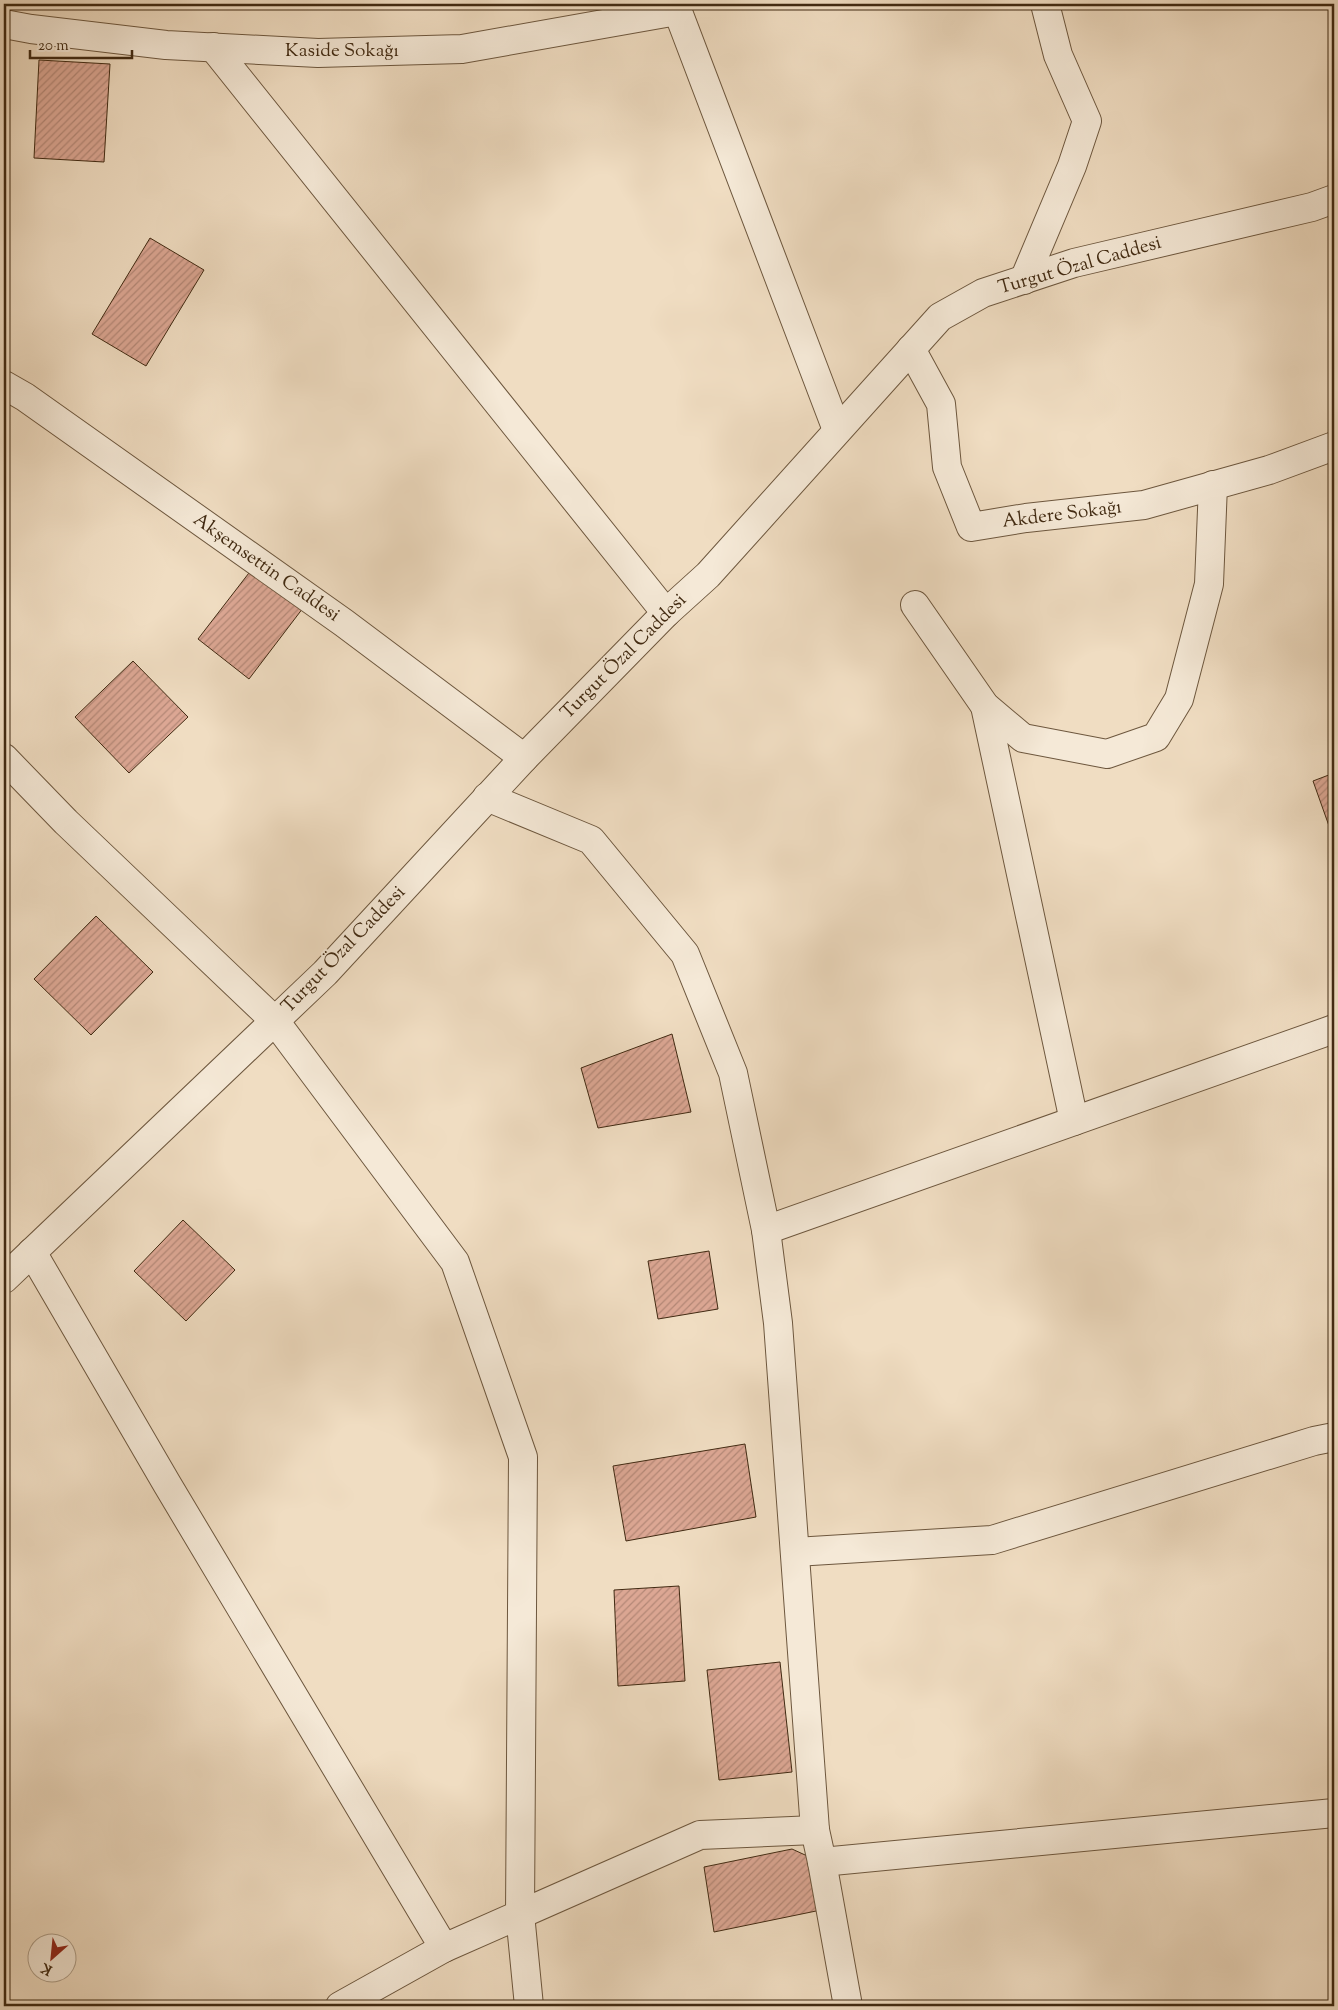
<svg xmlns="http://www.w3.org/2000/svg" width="1338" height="2010" font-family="'Sorts Mill Goudy',serif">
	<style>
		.building { fill: url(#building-hatch); stroke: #412a12 }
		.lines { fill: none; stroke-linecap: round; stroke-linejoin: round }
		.minor-casing { stroke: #6d573e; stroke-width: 30 }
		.tertiary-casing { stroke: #6d573e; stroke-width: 30 }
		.minor { stroke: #f5e9d7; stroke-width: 28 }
		.tertiary { stroke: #f5e9d7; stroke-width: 28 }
		.labels { text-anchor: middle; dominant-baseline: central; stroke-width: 4; stroke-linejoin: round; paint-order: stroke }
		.street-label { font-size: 19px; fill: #412a12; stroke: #f5e9d7 }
	</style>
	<defs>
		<pattern id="building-hatch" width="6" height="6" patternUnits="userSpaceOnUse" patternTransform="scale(1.25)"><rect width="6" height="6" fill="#dca794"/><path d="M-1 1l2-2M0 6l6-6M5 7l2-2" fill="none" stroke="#b48877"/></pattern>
	</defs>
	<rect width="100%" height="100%" fill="#f0ddc2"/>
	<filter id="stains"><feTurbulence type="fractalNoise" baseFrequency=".004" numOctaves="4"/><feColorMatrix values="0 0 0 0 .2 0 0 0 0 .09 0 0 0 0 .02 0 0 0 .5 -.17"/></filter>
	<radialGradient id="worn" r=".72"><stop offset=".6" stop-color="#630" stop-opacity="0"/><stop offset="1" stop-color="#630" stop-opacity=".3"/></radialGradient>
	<g class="building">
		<polygon points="39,60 110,64 104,162 34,158"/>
		<polygon points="150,238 204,270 146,366 92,334"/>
		<polygon points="252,569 303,608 249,679 198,639"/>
		<polygon points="133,661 188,717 129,773 75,717"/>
		<polygon points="1334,773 1334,840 1313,781"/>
		<polygon points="96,916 153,972 91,1035 34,979"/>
		<polygon points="672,1034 691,1112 598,1128 581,1068"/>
		<polygon points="183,1220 235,1270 186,1321 134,1271"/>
		<polygon points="709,1251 718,1309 658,1319 648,1261"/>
		<polygon points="745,1444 756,1517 626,1541 613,1466"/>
		<polygon points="679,1586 685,1681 618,1686 614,1590"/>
		<polygon points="780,1662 792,1772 719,1780 707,1670"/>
		<polygon points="792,1849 816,1860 821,1910 714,1932 704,1867"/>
	</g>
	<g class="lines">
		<g class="minor-casing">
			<g id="minor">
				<polyline points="675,4 837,430"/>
				<polyline points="4,24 31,29 166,45 318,53 462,49 677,11"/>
				<polyline points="213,47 666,613"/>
				<polyline points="1024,280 1072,166 1087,121 1058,55 1045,4"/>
				<polyline points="911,349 941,404 947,467 971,527 1026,518 1144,505 1269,470 1334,446"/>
				<polyline points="915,605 985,706 1023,738 1107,754 1156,737 1179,699 1209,584 1213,485"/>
				<polyline points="985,706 1074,1121"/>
				<polyline points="4,758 66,822 275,1021 455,1262 523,1457 520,1914 529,2006"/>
				<polyline points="487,797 591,840 685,954 733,1073 766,1230 778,1323 815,1830 822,1862 848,2006"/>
				<polyline points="766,1230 1334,1029"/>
				<polyline points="32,1252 167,1484 444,1948"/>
				<polyline points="795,1552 992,1540 1314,1441 1334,1437"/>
				<polyline points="822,1862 1334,1813"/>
				<polyline points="340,2006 444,1948 700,1835 815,1830"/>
			</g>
		</g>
		<g class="tertiary-casing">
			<g id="tertiary">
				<polyline points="4,385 25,397 344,623 524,758"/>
				<polyline points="4,1279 325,973 524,758 666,613 708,575 940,317 983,293 1074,263 1312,207 1334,199"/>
			</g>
		</g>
		<use href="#minor" class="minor"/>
		<use href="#tertiary" class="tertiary"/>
	</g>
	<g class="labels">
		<g class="street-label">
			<text x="342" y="51">Kaside Sokağı</text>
			<text transform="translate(1080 266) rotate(-16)">Turgut Özal Caddesi</text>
			<text transform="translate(1062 515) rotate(-7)">Akdere Sokağı</text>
			<text transform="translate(266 568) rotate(35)">Akşemsettin Caddesi</text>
			<text transform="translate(624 657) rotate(-45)">Turgut Özal Caddesi</text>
			<text transform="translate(344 950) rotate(-46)">Turgut Özal Caddesi</text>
		</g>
	</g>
	<rect width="1338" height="2010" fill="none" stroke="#f0ddc2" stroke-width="20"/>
	<rect x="5" y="5" width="1328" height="2000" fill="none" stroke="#412a12" stroke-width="2.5"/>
	<rect x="10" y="10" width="1318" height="1990" fill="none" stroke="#412a12"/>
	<g transform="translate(52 1958) rotate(207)"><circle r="24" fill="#f5e9d7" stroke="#ad9d88"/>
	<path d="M0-4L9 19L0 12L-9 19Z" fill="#8f2418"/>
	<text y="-8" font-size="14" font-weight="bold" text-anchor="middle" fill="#412a12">K</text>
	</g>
	<path d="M30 50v8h102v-8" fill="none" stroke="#412a12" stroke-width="2.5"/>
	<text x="38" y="50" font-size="15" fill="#412a12" stroke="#f5e9d7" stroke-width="4" paint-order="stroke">20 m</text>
	<rect width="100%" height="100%" filter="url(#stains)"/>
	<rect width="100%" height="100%" fill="url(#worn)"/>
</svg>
